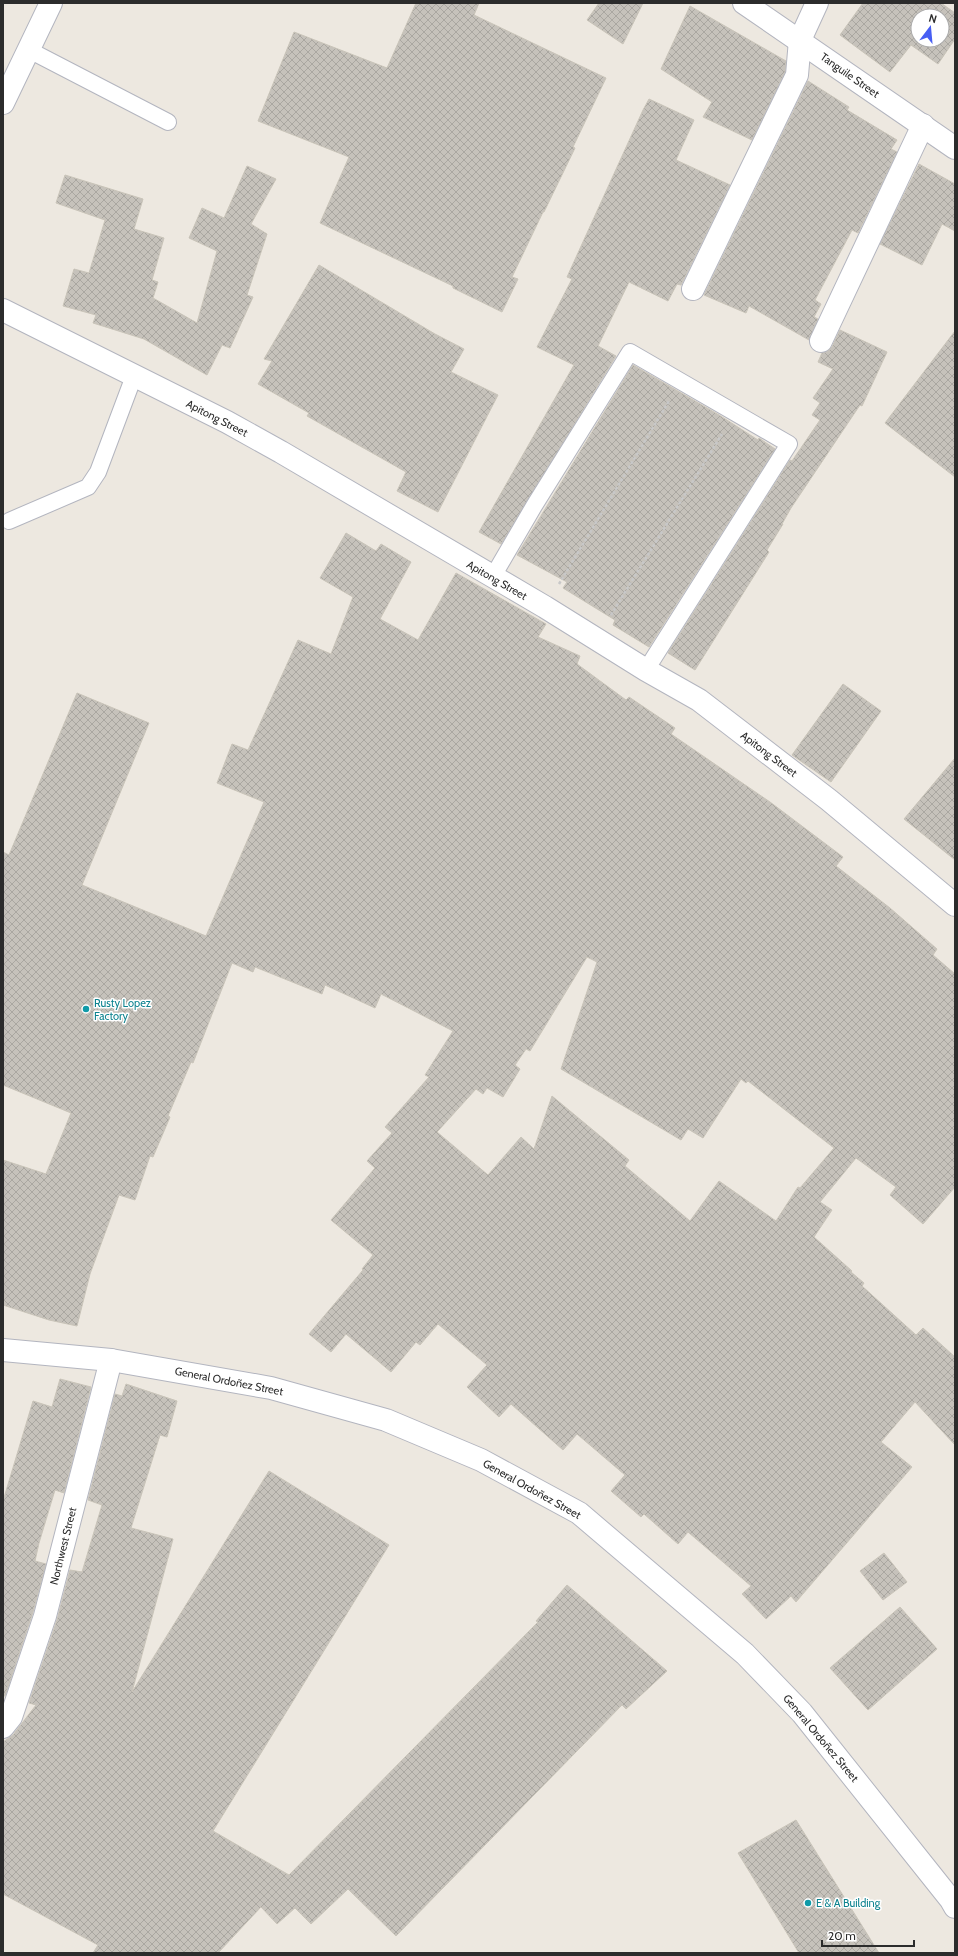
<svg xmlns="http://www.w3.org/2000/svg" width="958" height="1956" font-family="Cabin,sans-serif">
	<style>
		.building { fill: url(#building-cross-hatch); stroke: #c9c4b9; fill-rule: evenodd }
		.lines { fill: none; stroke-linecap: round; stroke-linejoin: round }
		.lane-casing { stroke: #b3b5bf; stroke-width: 18 }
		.street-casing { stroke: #b3b5bf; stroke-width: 24 }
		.secondary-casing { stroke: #b3b5bf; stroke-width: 24 }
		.path { stroke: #c8c8c8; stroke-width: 2.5; stroke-dasharray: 3 2; stroke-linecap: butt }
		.lane { stroke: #fff; stroke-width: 16 }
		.street { stroke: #fff; stroke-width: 22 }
		.secondary { stroke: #fff; stroke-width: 22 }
		.culture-dot { fill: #0f9aa8; stroke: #fff; stroke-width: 1.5 }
		.labels { text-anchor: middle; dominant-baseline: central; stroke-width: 3; stroke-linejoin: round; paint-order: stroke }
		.street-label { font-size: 11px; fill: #2c2c2c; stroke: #fff }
		.culture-label { font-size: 11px; fill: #0d838f; stroke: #fff; text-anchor: start }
	</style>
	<defs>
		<pattern id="building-cross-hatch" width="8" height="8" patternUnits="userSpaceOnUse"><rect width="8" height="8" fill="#c6c2bb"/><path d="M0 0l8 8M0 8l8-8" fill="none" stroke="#aaa7a1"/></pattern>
	</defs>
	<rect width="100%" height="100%" fill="#ede8e0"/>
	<g class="building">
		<polygon points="416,3 479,3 474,15 606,78 573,147 575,148 544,212 543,212 512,277 518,279 502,312 453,288 453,286 320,223 349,157 258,121 294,32 387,68"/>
		<polygon points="599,3 643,3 623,44 587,20"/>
		<path d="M863 3H941L955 13V39L938 64 911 45 890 72 840 35ZM918 16H942V40H918Z"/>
		<polygon points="690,6 786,61 785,72 752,140 703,117 712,102 661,69"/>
		<polygon points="808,81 849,107 847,110 897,140 891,149 897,152 858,233 852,230 815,300 821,304 814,317 818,319 809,340 749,306 746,313 704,295"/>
		<polygon points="649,99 694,120 676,160 730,185 681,285 677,284 668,301 629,282 598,346 616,356 501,544 479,532 574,365 537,347 572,279 567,277 643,110"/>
		<polygon points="919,164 955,184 955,231 942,224 922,265 880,244"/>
		<polygon points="247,166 276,179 251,224 267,234 247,295 253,297 230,348 222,345 207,375 144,339 93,323 96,315 63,306 74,269 89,273 105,220 56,203 65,175 143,199 134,229 164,238 152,280 158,282 153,298 197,323 217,251 189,238 202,208 224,218"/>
		<polygon points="319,265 435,334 464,349 451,372 498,395 438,512 397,491 406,472 307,416 309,413 258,384 272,361 264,359"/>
		<polygon points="840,330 887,352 862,406 860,405 791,508 782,524 783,524 767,550 769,552 695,670 668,653 790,460 792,461 820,420 812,415 820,403 813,398 833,369 818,362 822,353 828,351 832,347"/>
		<polygon points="955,331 955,477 885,423"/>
		<polygon points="633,365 719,415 758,440 759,438 775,449 649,647 613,625 615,620 563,588 567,582 517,555"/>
		<path d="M346 533 376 551 381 544 411 562 380 619 418 640 456 573 546 624 538 637 580 656 577 664 626 700 629 697 675 728 671 734 770 802 843 857 836 866 890 908 937 949 933 955 955 974V1187L923 1224 890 1195 896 1187 856 1158 820 1202 832 1210 814 1237 852 1271 851 1272 864 1283 862 1286 916 1335 923 1328 955 1357V1445L915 1402 881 1442 912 1467 796 1602 791 1596 766 1619 742 1594 751 1586 688 1532 678 1544 644 1514 641 1517 611 1491 625 1475 577 1434 563 1450 511 1404 499 1417 467 1387 487 1365 438 1324 420 1345 416 1342 391 1372 346 1334 331 1352 309 1334 363 1270 362 1269 373 1255 331 1220 375 1168 367 1161 392 1133 385 1127 429 1077 425 1075 453 1031 381 994 375 1008 325 985 322 994 255 967 253 972 232 963 193 1063 191 1062 168 1116 170 1117 153 1157 150 1156 135 1200 119 1195 90 1274 77 1326 49 1320 3 1305V1160L46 1174 71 1113 3 1085V852L9 855 77 693 149 723 82 885 206 936 264 802 217 783 232 744 248 750 298 640 331 654 353 597 320 578ZM587 957 597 962 561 1069 681 1140 688 1129 703 1138 741 1079 746 1083 748 1081 834 1148 800 1188 798 1187 776 1221 719 1181 690 1221 625 1166 629 1160 552 1096 534 1149 521 1137 488 1175 437 1132 476 1089 483 1094 487 1088 503 1097 520 1069 515 1065 526 1049 530 1051Z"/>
		<polygon points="843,684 881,711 831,782 792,755"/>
		<polygon points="955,758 955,860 904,819"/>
		<polygon points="60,1379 91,1387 64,1493 55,1490 39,1543 35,1561 46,1564 33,1612 5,1696 3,1696 3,1501 33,1401 52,1407"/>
		<polygon points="126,1384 177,1401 167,1437 160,1435 131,1528 173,1539 132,1692 269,1471 389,1545 213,1831 289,1875 538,1622 536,1621 567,1585 667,1671 626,1709 622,1705 396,1936 348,1889 311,1924 295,1908 277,1924 261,1907 218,1953 93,1953 98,1945 3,1894 3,1742 13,1735 36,1705 29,1703 57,1620 70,1570 82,1572 102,1505 88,1500 115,1394 122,1396"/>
		<polygon points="884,1553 907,1582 883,1600 860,1571"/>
		<polygon points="900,1607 937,1649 868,1710 830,1668"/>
		<polygon points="796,1820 879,1953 799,1953 738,1853"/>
	</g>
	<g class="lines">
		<g class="lane-casing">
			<g id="lane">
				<polyline points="29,50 168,122"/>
				<polyline points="9,521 88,487 98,472 134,376"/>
				<polyline points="492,578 534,506 630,352 789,444 646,670"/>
			</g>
		</g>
		<g class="street-casing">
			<g id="street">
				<polyline points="744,3 955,148"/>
				<polyline points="693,289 797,75 800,40 817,3"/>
				<polyline points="3,310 227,422 281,452 545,607 646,670 699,700 829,800 955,905"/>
				<polyline points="821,341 923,125"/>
				<polyline points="3,1727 11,1717 45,1616 111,1360"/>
			</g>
		</g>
		<g class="secondary-casing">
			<g id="secondary">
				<polyline points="3,103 51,3"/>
				<polyline points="3,1350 111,1360 271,1388 386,1420 481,1460 579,1513 745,1654 802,1713 951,1900 955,1907"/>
			</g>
		</g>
		<g class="path">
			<polyline points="559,584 669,401"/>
			<polyline points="611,615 722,434"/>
		</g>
		<use href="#lane" class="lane"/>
		<use href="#street" class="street"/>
		<use href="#secondary" class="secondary"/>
	</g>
	<g class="culture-dot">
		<circle cx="86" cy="1009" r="4"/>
		<circle cx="808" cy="1903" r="4"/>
	</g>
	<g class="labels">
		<g class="street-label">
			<text transform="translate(850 75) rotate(35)">Tanguile Street</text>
			<text transform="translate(217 418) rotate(27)">Apitong Street</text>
			<text transform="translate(497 580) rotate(30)">Apitong Street</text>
			<text transform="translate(769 754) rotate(37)">Apitong Street</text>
			<text transform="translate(229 1381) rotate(11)">General Ordoñez Street</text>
			<text transform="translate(532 1489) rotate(29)">General Ordoñez Street</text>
			<text transform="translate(63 1546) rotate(-76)">Northwest Street</text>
			<text transform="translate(821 1738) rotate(50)">General Ordoñez Street</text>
		</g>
		<g class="culture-label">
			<text x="94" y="1003">Rusty Lopez<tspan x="94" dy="13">Factory</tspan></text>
			<text x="816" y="1903">E &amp; A Building</text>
		</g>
	</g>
	<rect width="958" height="1956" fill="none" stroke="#2c2c2c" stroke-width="8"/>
	<g transform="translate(930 28) rotate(16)"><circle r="19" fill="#ffffff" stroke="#ababab"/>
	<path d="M0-3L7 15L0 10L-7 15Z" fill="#475ef3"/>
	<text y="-6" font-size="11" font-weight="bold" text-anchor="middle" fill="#2c2c2c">N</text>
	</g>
	<path d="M822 1940v6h92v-6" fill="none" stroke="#2c2c2c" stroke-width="2"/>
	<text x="828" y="1940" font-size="12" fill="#2c2c2c" stroke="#ffffff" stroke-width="3" paint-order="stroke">20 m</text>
</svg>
